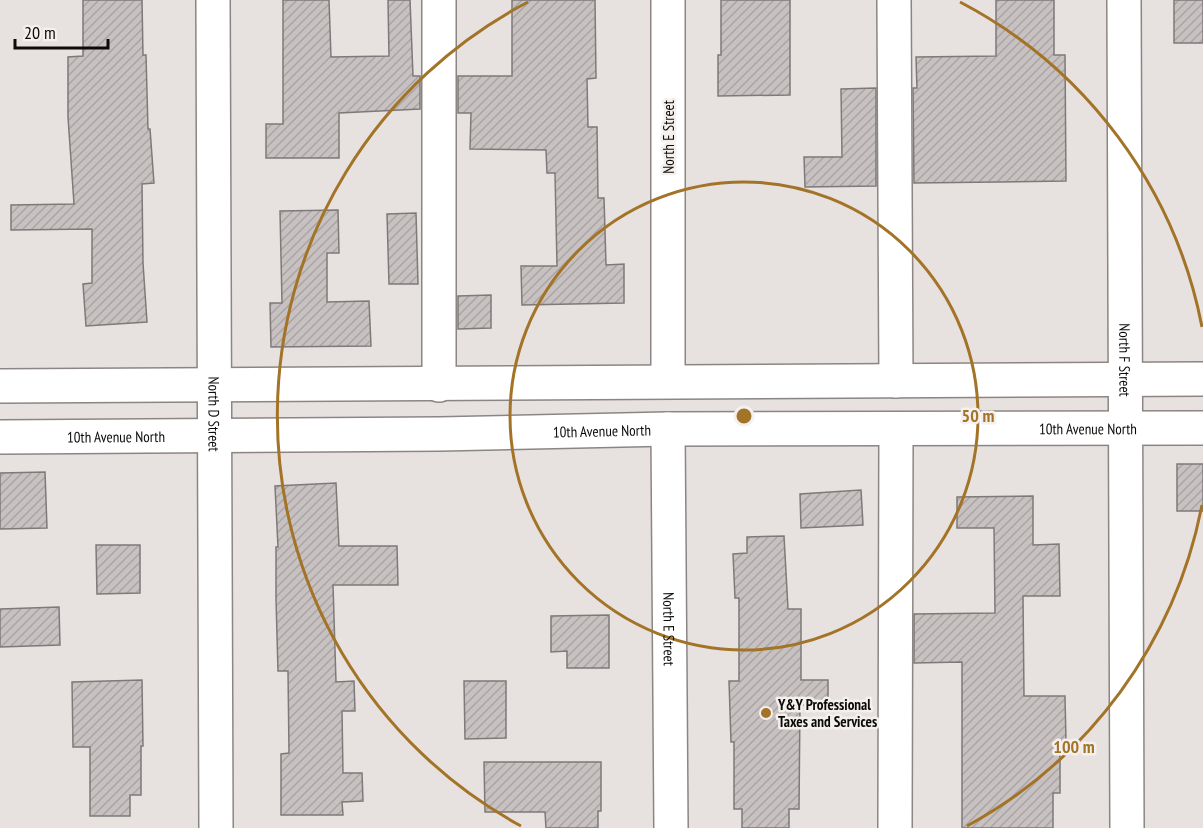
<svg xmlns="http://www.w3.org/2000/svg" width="1203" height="828" font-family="'PT Sans Narrow',sans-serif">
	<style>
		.building { fill: url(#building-hatch); stroke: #7e7a79; stroke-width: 1.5 }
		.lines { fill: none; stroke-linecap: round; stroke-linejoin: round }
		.minor-casing { stroke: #8b8684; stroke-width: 36 }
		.major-casing { stroke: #8b8684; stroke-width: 36 }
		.minor { stroke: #fff; stroke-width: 33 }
		.major { stroke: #fff; stroke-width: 33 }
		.ring { fill: none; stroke: #a37327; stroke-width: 3 }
		.poi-dot { fill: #a37327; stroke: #f4f0ed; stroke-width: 2 }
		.labels { text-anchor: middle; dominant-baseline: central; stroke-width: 5; stroke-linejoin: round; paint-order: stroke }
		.street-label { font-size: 15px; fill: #0c0b0a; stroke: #f4f0ed }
		.poi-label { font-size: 15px; font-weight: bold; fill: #0c0b0a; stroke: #f4f0ed; text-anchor: start }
		.centre { fill: #a37327; stroke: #f4f0ed; stroke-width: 3 }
		.ring-label { font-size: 18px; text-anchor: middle; font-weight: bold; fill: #a37327; stroke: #f4f0ed; stroke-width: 5; stroke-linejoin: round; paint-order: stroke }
	</style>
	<defs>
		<pattern id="building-hatch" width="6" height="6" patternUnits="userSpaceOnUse" patternTransform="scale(1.5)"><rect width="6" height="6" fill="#c7c2c1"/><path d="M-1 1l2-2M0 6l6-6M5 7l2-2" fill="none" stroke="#aaa5a4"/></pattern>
	</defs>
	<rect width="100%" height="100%" fill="#e7e2e0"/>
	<g class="building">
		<polygon points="83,0 142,0 143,55 146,55 148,129 150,129 154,183 142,184 143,263 147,322 86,326 83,284 92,283 92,229 11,230 11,205 74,204 68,117 68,57 83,56"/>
		<polygon points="283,0 329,0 331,57 389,56 388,0 410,0 413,76 420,76 420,109 339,113 339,158 266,158 266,124 283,124"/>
		<polygon points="512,0 595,0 596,78 587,79 588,127 597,127 598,198 604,198 606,265 624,264 624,303 522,305 521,266 557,266 555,173 547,173 546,150 470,149 471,113 458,113 458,76 512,76"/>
		<polygon points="721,0 790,0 790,95 718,96 718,55 721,55"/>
		<polygon points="996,0 1054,0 1054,55 1065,55 1066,181 914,183 913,88 917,88 916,57 996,56"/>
		<rect x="1174" y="0" width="29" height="43"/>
		<polygon points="876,88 876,186 805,187 804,157 842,157 841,89"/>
		<polygon points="338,210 339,253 327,253 327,302 369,301 371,346 271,347 270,303 282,303 280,211"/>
		<polygon points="416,213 418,284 389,284 387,214"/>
		<polygon points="491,295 491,328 458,329 458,296"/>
		<rect x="1177" y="464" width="26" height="47"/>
		<polygon points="45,472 47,528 0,529 0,473"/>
		<polygon points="336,483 339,546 397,546 398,585 333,585 336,682 354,681 355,711 342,711 343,773 362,773 363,801 342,802 343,815 281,815 281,754 289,753 288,671 278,671 276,599 276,547 278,547 275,486"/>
		<polygon points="861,490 863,525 801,528 800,494"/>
		<polygon points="1033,496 1033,545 1059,544 1060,596 1023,596 1024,696 1065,696 1066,741 1060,741 1060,793 1053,793 1053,828 962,828 962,662 914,663 914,614 995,613 994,528 957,528 957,497"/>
		<polygon points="784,536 788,609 801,609 801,680 828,680 828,705 800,705 799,809 789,809 789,828 742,828 742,809 734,809 734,742 731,742 729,681 739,681 739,598 735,598 733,554 747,553 747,537"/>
		<polygon points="96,545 140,545 140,593 97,594"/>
		<polygon points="59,607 60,645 0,647 0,609"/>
		<polygon points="609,615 609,668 567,668 567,651 551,652 551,616"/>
		<polygon points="142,680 143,746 141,746 141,795 130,795 130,816 90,816 90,747 73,747 72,682"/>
		<polygon points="464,681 506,681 506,738 465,739"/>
		<polygon points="484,762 601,762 601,811 598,811 598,828 546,828 545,812 485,812"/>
	</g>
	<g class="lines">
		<g class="minor-casing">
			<g id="minor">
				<path id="s1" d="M213 0 216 828"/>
				<polyline points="439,0 439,385"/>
				<polyline points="668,0 668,381"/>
				<polyline points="894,0 896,381"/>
				<path id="s2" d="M1124 0 1127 828"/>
				<path id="s3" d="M668 429 671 828"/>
				<polyline points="895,828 896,429"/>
			</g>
		</g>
		<g class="major-casing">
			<g id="major">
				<polyline points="0,386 1203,379"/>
				<path id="s4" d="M0 437 440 434 668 429 1203 428"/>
			</g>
		</g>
		<use href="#minor" class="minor"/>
		<use href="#major" class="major"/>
	</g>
	<g class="ring">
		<circle cx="744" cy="416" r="234"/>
		<path d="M1202 505A467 467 0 0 1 967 826M521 826A467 467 0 0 1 528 2M960 2A467 467 0 0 1 1202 327"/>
	</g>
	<circle class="poi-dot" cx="766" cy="713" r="6"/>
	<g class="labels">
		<g class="street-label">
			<text transform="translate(668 137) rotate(-90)">North E Street</text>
			<text stroke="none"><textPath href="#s2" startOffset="360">North F Street</textPath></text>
			<text stroke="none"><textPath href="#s1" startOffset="414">North D Street</textPath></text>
			<text stroke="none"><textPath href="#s4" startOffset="1088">10th Avenue North</textPath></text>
			<text stroke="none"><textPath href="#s4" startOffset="602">10th Avenue North</textPath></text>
			<text stroke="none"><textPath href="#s4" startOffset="116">10th Avenue North</textPath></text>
			<text stroke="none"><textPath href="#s3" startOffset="200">North E Street</textPath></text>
		</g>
		<g class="poi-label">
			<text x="778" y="704">Y&amp;Y Professional<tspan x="778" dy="17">Taxes and Services</tspan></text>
		</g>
	</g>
	<circle cx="744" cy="416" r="9" class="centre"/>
	<g class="ring-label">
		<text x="978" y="422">50 m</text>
		<text x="1074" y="753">100 m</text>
	</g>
	<path d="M15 39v9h93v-9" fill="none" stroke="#0c0b0a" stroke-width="3"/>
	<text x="24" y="39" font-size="18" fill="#0c0b0a" stroke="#f4f0ed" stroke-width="4.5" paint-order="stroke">20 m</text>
</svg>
